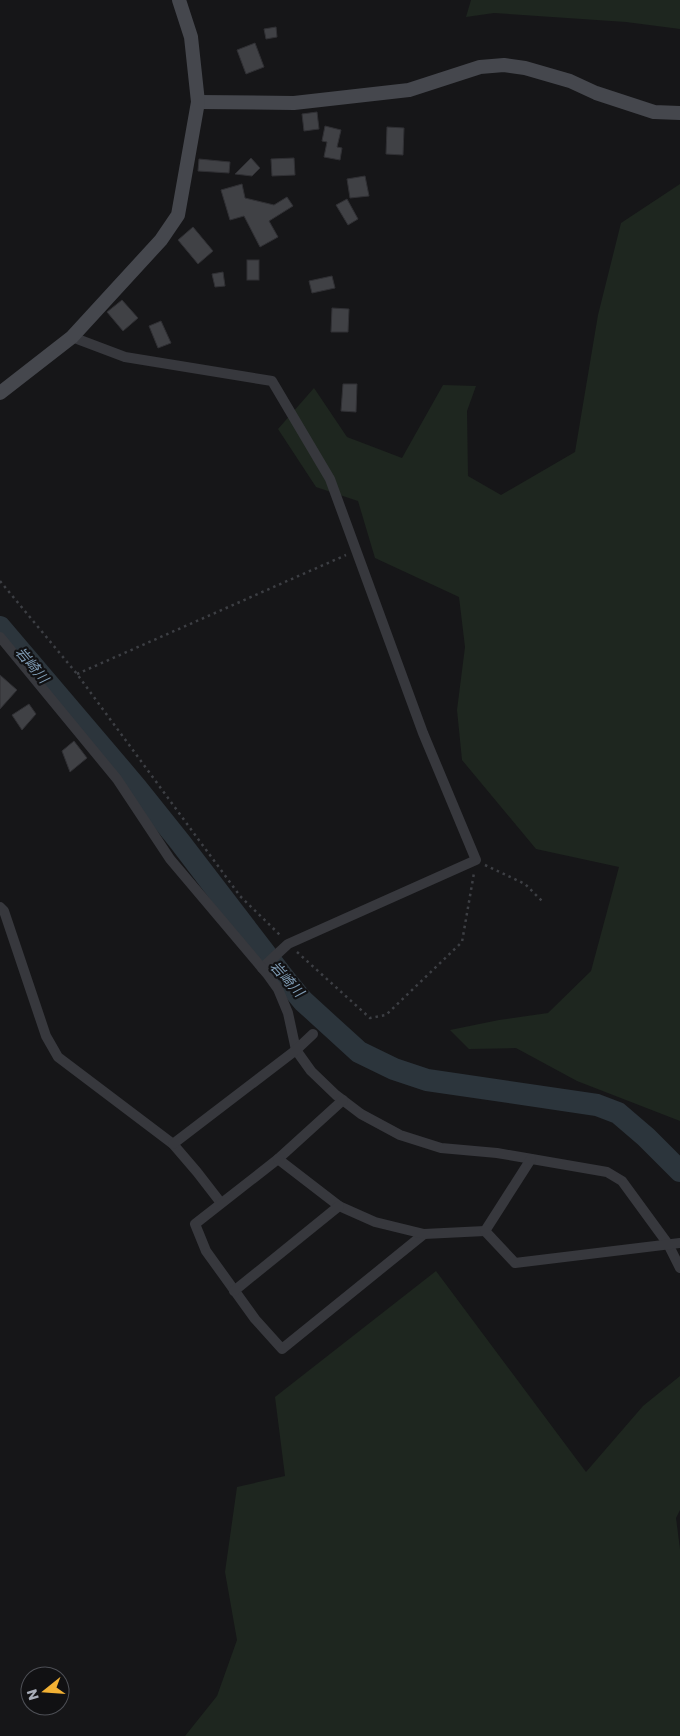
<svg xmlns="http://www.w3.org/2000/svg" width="680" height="1736" font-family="Poppins,'Noto Sans JP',sans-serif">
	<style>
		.green { fill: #1e261f }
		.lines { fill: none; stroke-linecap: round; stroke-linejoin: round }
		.river { stroke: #2c353c; stroke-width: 22 }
		.building { fill: #404145; stroke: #303034 }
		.path { stroke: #3d3f44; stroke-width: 2.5; stroke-dasharray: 2.5 4; stroke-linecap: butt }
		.street { stroke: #37383d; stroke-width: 10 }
		.secondary { stroke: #45474d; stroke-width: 14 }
		.labels { text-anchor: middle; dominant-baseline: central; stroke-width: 4.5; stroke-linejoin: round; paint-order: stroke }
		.water-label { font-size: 14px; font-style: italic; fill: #7f9bb3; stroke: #111113 }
	</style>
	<rect width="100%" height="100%" fill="#161618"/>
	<g class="green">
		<polygon points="471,0 680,0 680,29 626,22 494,13 466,17"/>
		<polygon points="680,184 680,1121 577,1081 516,1048 469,1049 450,1030 499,1020 548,1013 591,971 619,867 536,849 462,760 457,710 465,647 459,597 375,558 358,501 316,487 278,429 314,388 347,437 402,458 443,385 476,386 467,411 468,476 501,495 575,452 598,315 621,223"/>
		<polygon points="436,1271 586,1472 643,1406 680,1376 680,1510 676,1518 680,1549 680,1736 185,1736 217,1696 237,1640 225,1572 237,1487 285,1476 275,1397"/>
	</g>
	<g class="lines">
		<polyline class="river" points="0,627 136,787 180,842 284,978 303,1001 359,1052 394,1069 427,1080 597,1105 618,1113 646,1137 680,1171"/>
	</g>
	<g class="building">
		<polygon points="276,27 277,37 266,39 264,29"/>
		<polygon points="255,43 264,67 246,74 237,50"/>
		<polygon points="317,112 319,129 304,131 302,114"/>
		<polygon points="325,126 341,130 337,147 342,148 340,160 324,157 327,142 322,141"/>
		<polygon points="387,127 404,128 403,155 386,154"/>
		<polygon points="251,158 260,168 252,176 235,174"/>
		<polygon points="294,158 295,175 272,176 271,159"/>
		<polygon points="199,159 230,162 229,173 198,171"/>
		<polygon points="365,176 369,196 350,198 347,179"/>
		<polygon points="242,184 245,198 274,205 287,197 293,206 269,221 278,237 260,247 244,216 230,220 221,190"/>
		<polygon points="347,199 358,219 348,225 336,205"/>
		<polygon points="193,227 213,251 198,264 178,240"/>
		<rect x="247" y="260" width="12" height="20"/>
		<polygon points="223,272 225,286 215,287 212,274"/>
		<polygon points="332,276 335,288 312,293 309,281"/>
		<polygon points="122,300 138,318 123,331 107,312"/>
		<polygon points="332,308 349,309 348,332 331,332"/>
		<polygon points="161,321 171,343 158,348 149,326"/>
		<polygon points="343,384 357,384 356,412 341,411"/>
		<polygon points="0,675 17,690 0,709"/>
		<polygon points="29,704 36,714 22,730 12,715"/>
		<polygon points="74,741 87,758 70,772 62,751"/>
	</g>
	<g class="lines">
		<g class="path">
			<polyline points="0,581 77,674 240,896 281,936"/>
			<polyline points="77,674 346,555"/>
			<polyline points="485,865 525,884 544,903"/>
			<polyline points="297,952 370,1018 386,1015 462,942 474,873"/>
		</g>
		<g class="street">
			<polyline points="72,337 125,357 272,381 330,479 423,733 476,860 288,944 262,968"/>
			<polyline points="0,637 117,779 170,859 268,975 278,989 288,1013 296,1050 311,1071 336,1095 361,1114 400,1135 441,1148 497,1153 607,1172 622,1181 668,1244 680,1268"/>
			<polyline points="0,907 4,911 46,1036 58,1057 173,1144 197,1172 221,1203"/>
			<polyline points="343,1100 278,1159 195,1224 206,1251 255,1319 282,1349 424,1234"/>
			<polyline points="173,1144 296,1050 313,1034"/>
			<polyline points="278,1159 339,1206 375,1222 424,1234 485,1231"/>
			<polyline points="531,1159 485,1231 515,1263 680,1243"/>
			<polyline points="234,1291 339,1206"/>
		</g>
		<g class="secondary">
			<polyline points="198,102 294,103 409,90 480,67 504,65 525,68 570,81 596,93 654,112 680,113"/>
			<polyline points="0,393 72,337 161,240 178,215 198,102 191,37 179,0"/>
		</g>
	</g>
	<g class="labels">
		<g class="water-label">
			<text transform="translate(32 665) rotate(50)">岩崎川</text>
			<text transform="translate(287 979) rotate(48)">岩崎川</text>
		</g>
	</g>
	<g transform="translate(45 1691) rotate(253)"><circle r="24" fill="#111113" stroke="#4d4f55"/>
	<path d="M0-4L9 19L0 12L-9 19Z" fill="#f2b134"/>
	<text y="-8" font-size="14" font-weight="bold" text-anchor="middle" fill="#a8adb8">N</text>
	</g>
</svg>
